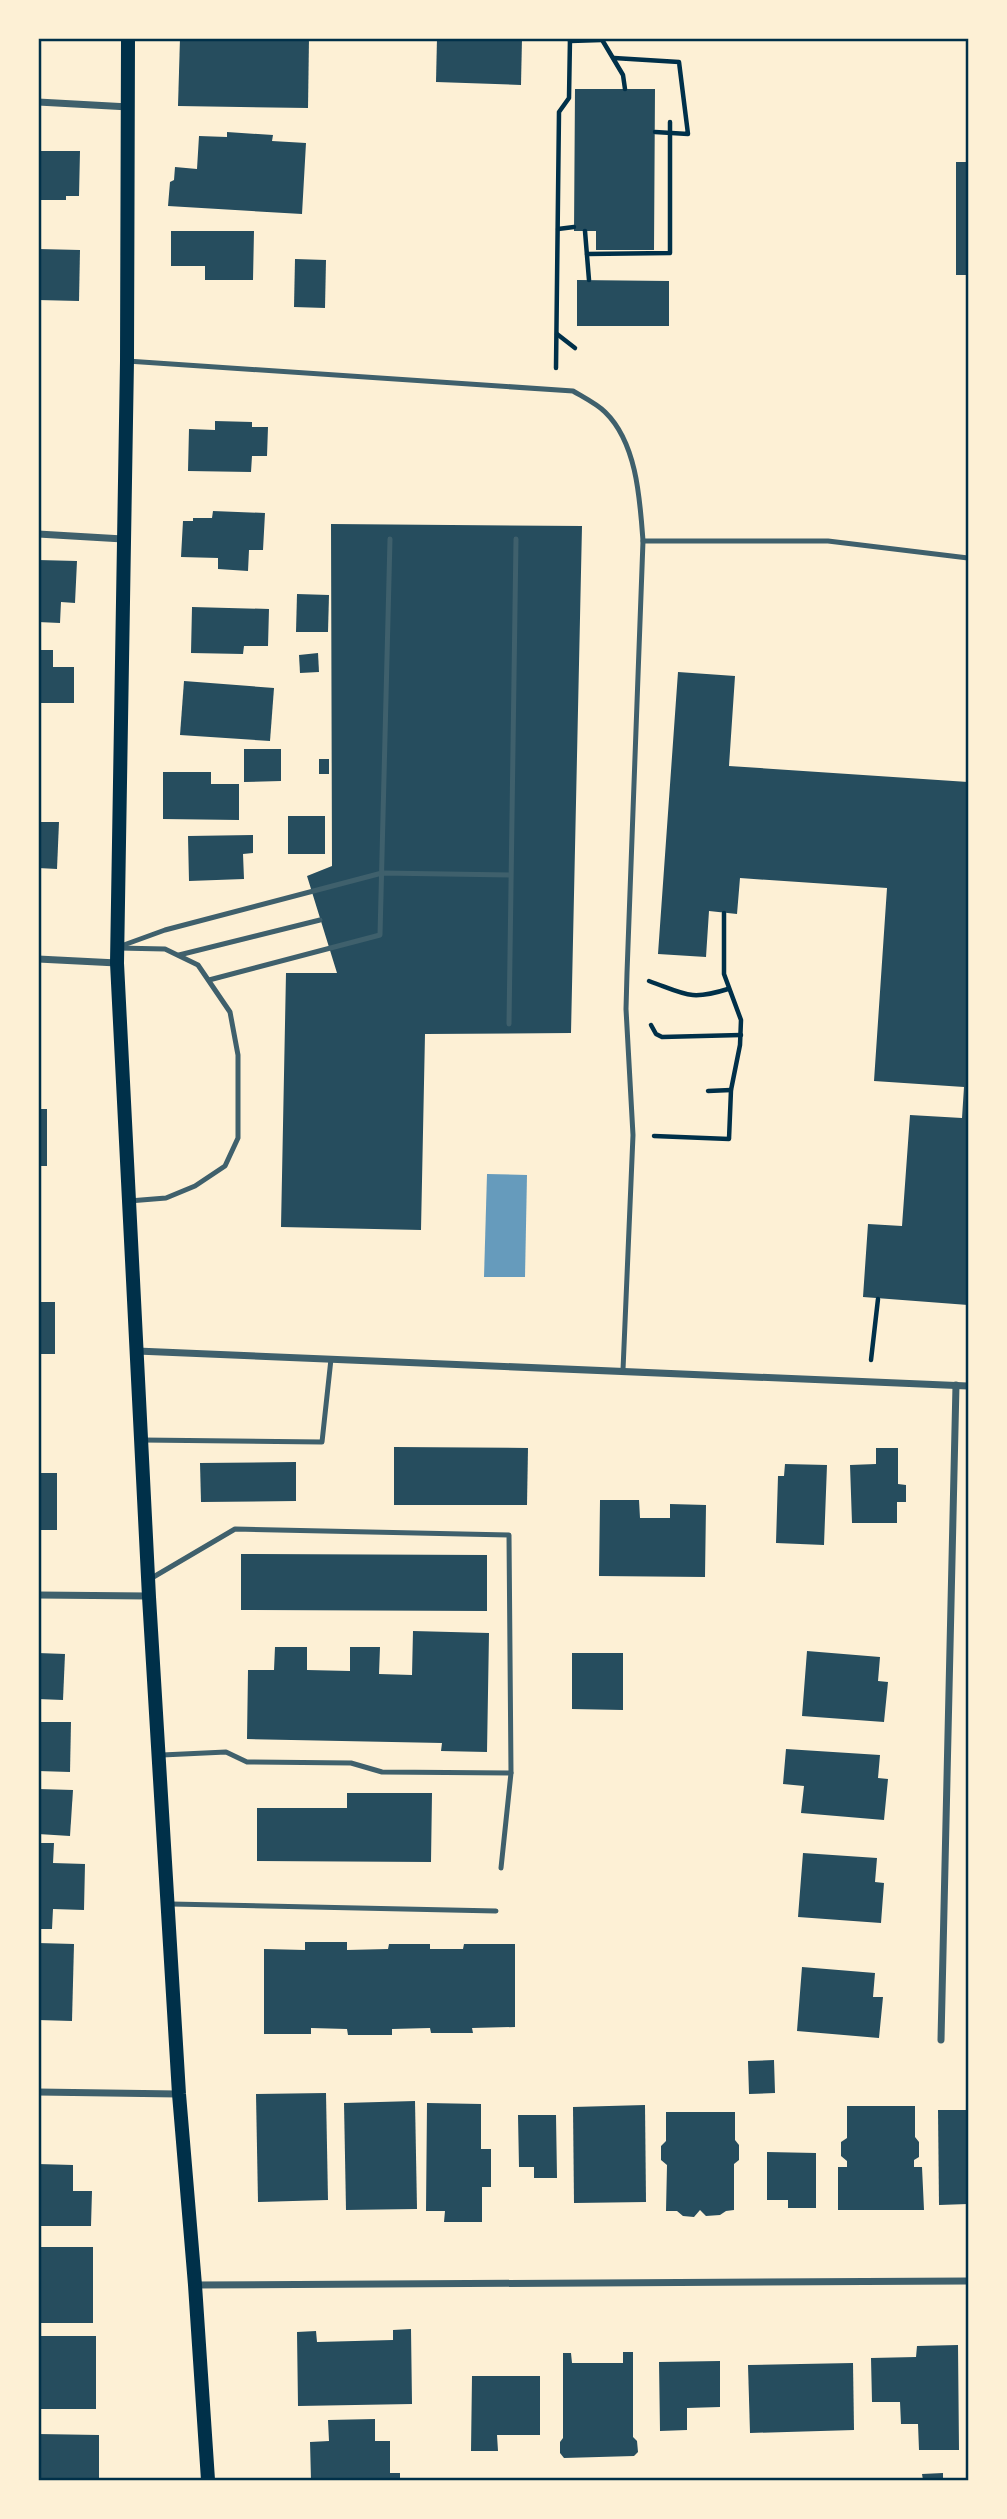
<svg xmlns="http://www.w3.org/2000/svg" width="1007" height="2519" font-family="Roboto,sans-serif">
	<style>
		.water { fill: #669bbc }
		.building { fill: #264d5e }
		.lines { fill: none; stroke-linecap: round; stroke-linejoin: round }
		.path { stroke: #003049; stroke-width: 4.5 }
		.service { stroke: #3f606c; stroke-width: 5 }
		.minor { stroke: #3f606c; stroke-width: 7 }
		.secondary { stroke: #003049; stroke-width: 14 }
		.neatline { fill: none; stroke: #003049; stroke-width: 2.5 }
	</style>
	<rect width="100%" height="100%" fill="#fdf0d5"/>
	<polygon class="water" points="487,1174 527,1175 525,1277 484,1277"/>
	<g class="building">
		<polygon points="180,38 309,38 308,108 178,106"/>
		<polygon points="437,38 522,38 521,85 436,82"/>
		<polygon points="575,89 655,89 654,250 596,250 596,231 574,231"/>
		<polygon points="227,132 273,135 272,141 306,143 302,214 168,206 170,182 174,180 175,167 197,169 199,136 227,137"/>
		<polygon points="38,151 80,151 79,196 66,196 66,200 38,200"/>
		<rect x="956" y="162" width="12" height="113"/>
		<polygon points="171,231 254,231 253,280 205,280 205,266 171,266"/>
		<polygon points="38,249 80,250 79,301 38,300"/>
		<polygon points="295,259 326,260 325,308 294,307"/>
		<polygon points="577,280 669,281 669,326 577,326"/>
		<polygon points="215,421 252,422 252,427 268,427 267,456 252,456 251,472 188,471 189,429 215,430"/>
		<polygon points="213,511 265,513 263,550 249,550 248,571 218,569 218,558 181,557 183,521 193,521 193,518 212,518"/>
		<polygon points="331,524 582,526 571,1033 425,1034 421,1230 281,1227 286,973 337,973 307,876 332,866"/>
		<polygon points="38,560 77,561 75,603 61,602 60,623 38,622"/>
		<polygon points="297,594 329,595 328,632 296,632"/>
		<polygon points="192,607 269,609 268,646 244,646 243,654 191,653"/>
		<polygon points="38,650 53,650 53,667 74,667 74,703 38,703"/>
		<polygon points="318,653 319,672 300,673 299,655"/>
		<polygon points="678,672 735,676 729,766 968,782 968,1305 863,1297 868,1224 902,1226 910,1115 962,1118 964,1087 874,1081 887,888 740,878 737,914 709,911 706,957 658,954"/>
		<polygon points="184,681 274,688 270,741 180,735"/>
		<polygon points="244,749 281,749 281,781 244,782"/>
		<rect x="319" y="759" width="10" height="15"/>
		<polygon points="163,772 211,772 211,784 239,784 239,820 163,819"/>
		<rect x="288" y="816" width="37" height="38"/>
		<polygon points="38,822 59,822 57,869 38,868"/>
		<polygon points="253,835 253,853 243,854 244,879 189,881 188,836"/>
		<rect x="38" y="1109" width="9" height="57"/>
		<rect x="38" y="1302" width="17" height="52"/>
		<polygon points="394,1447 528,1448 527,1505 394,1505"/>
		<polygon points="876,1448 898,1448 898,1484 906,1485 906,1502 897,1502 897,1523 852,1523 850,1465 876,1464"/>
		<polygon points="296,1462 296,1501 201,1502 200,1463"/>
		<polygon points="785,1464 827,1465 824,1545 776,1543 778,1476 784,1476"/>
		<rect x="38" y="1473" width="19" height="57"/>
		<polygon points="600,1500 639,1500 640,1518 670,1518 670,1504 706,1505 705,1577 599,1576"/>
		<polygon points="241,1554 487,1555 487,1611 241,1610"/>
		<polygon points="413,1631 489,1633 487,1752 441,1751 442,1743 247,1739 248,1670 274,1670 275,1647 307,1647 307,1670 350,1671 350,1647 380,1647 379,1674 412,1675"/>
		<polygon points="807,1651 880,1657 878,1681 888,1682 884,1722 802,1716"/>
		<polygon points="38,1653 65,1654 63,1700 38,1699"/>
		<polygon points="572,1653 623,1653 623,1710 572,1709"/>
		<polygon points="38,1722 71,1722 70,1772 38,1771"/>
		<polygon points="786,1749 880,1755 878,1778 888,1779 884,1820 801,1813 804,1786 783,1784"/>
		<polygon points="38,1789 73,1790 70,1836 38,1834"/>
		<polygon points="347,1793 432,1793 431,1862 257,1861 257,1808 347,1808"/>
		<polygon points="38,1843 54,1843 53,1863 85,1864 84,1910 53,1909 52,1929 38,1929"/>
		<polygon points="803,1853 877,1858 875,1882 884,1883 881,1923 798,1917"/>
		<polygon points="305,1942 347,1942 347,1950 388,1949 389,1944 430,1944 430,1949 463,1949 464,1944 515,1944 515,2027 472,2028 473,2033 431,2033 430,2028 392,2029 392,2035 348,2035 347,2029 311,2028 311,2034 264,2034 264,1949 305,1950"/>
		<polygon points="38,1943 74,1944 72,2021 38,2020"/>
		<polygon points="802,1967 875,1973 873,1997 883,1997 879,2038 797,2031"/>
		<polygon points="774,2060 775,2093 749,2094 748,2061"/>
		<polygon points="326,2093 328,2200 258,2202 256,2094"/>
		<polygon points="415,2101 417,2209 346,2210 344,2103"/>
		<polygon points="427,2103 481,2104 481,2149 491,2149 491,2187 482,2187 482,2222 444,2222 445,2211 426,2211"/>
		<polygon points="645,2105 646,2202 574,2203 573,2107"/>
		<polygon points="847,2106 915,2106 915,2137 919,2142 919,2157 914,2160 914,2167 922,2167 924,2210 838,2210 838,2167 847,2167 847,2161 841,2156 841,2142 847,2138"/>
		<polygon points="938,2110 968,2110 968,2204 939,2205"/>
		<polygon points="666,2112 735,2112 735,2140 739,2145 739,2160 734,2164 734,2210 726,2211 720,2215 706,2216 700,2210 694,2217 683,2216 677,2211 666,2211 667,2165 661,2160 661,2146 666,2141"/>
		<polygon points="518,2115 556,2115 557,2178 534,2178 534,2167 519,2167"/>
		<polygon points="767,2152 816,2153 816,2208 788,2208 788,2200 767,2200"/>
		<polygon points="38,2164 73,2165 73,2191 92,2191 91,2226 38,2226"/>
		<rect x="38" y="2247" width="55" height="76"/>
		<polygon points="411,2329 412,2404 298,2406 297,2332 316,2331 317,2342 393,2340 393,2330"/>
		<rect x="38" y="2336" width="58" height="73"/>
		<polygon points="958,2345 959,2450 919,2450 918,2424 901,2424 900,2402 872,2402 871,2358 916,2357 917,2346"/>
		<polygon points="623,2352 633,2352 633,2437 637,2441 638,2452 634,2456 564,2458 560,2453 560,2442 563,2438 563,2353 571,2353 572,2363 623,2363"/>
		<polygon points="720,2361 720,2407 687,2408 687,2430 660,2431 659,2362"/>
		<polygon points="853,2363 854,2430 750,2433 748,2365"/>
		<polygon points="472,2376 540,2376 540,2435 497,2435 498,2451 471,2451"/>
		<polygon points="375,2419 375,2441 390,2441 390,2473 400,2473 400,2480 311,2480 310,2442 329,2441 328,2420"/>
		<polygon points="38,2434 99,2435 99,2480 38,2480"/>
		<polygon points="943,2473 943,2480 923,2480 922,2474"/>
	</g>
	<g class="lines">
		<g class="path">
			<polyline points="601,38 623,75 625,89"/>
			<polyline points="570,41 602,40"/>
			<polyline points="614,58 679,62 688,134 655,132"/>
			<polyline points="558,229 574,227"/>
			<polyline points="585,231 589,280"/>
			<polyline points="587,254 670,253 670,122"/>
			<polyline points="557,334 575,348"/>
			<polyline points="556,368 559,112 569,98 570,38"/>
			<path d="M649 981C685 994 690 1001 728 989"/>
			<polyline points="651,1025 656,1034 662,1037 741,1035"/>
			<polyline points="708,1091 731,1090"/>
			<polyline points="654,1136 729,1139 731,1090 740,1045 741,1020 724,974 724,913"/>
			<polyline points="871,1360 878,1299"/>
		</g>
		<g class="service">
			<path d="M127 361 573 391C583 397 597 404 605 412 637 443 640 500 643 541L627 973 626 1009 633 1135 623 1370"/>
			<polyline points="643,541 828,541 968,558"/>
			<polyline points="121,946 165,930 382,873 510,875"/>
			<polyline points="118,948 165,949 198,965 230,1012 238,1055 238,1138 225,1166 195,1186 166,1198 129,1201"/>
			<polyline points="179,955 320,920"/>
			<polyline points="209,980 380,935 390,539"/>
			<polyline points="509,1024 516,539"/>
			<polyline points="142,1440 322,1442 331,1359"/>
			<polyline points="150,1579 235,1529 509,1535 511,1773 382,1772 351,1763 247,1762 226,1752 162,1755"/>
			<polyline points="501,1868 511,1773"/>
			<polyline points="171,1904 496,1911"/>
		</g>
		<g class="minor">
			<polyline points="38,102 129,107"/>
			<polyline points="38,534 123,539"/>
			<polyline points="38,959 117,963"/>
			<polyline points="137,1351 968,1386"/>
			<polyline points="38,1595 148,1596"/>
			<polyline points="941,2040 956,1385"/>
			<polyline points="38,2092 178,2094"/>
			<polyline points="195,2285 968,2281"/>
		</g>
		<polyline class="secondary" points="128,38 127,361 117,963 149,1597 179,2094 195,2285 208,2480"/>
	</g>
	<rect width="1007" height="2519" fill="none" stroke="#fdf0d5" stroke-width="80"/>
	<rect x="40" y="40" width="927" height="2439" class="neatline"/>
</svg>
